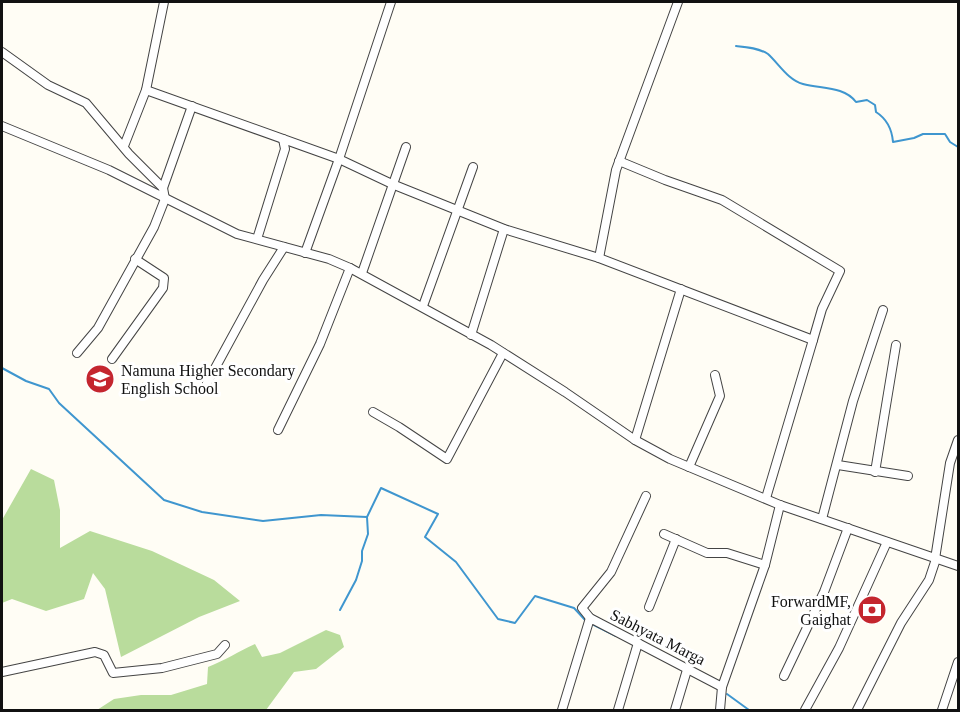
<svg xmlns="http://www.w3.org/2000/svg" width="960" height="712" font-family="Georgia,serif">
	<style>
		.forest { fill: #b9dc9c }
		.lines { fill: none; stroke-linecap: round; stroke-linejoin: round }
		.stream { stroke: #3f96cf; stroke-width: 2 }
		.minor-casing { stroke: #444; stroke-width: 10 }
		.minor { stroke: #fff; stroke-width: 8 }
		.labels { text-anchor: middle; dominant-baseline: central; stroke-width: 6; stroke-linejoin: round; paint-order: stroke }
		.poi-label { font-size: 16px; fill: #111; stroke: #fff; text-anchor: start }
		.street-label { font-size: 16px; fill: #111; stroke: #fff }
	</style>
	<rect width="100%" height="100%" fill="#fffdf5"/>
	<g class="forest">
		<polygon points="31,469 54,480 60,510 60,548 90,531 152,551 214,580 240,601 199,617 121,657 105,589 93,573 84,599 46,611 12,599 2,603 2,520"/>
		<path d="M326 630 340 635 344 647 316 669 294 672 266 710H97L114 699 141 695H171L207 684 208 667C224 661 239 651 255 644L262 657 280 653Z"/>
	</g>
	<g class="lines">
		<g class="stream">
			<path d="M736 46C746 47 759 48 768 54 779 64 788 80 803 84 821 89 844 86 856 102L867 100 875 105 876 112C887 119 892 130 893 142L914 138 923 134H945L950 142 958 147"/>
			<polyline points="2,368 26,381 49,389 59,403 164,500 202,512 263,521 321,515 367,517 381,488 438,514 425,537 456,562 498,619 515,623 535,596 574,608 586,621"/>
			<polyline points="340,610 356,580 362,561 362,551 368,534 367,517"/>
			<polyline points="594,625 616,636"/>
			<polyline points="727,694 749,710"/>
		</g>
		<g class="minor-casing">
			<g id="minor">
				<polyline points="2,52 48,85 86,103 129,154 163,188 165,199 154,227 98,328 77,353"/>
				<polyline points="146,90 339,159 392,184 504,229 599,258 813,340 766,498"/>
				<polyline points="2,126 109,170 237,234 329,259 350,268 491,345 565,392 635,440 670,459 780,505 958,566"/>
				<polyline points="124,146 146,90 164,2"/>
				<polyline points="619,161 665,180 722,200 840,271 822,309 813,340"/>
				<polyline points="163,188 192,106"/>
				<polyline points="257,239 285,149 283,139"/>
				<polyline points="305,253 339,159 391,2"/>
				<polyline points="599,258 616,170 678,2"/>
				<polyline points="362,273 406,147"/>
				<polyline points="423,306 473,167"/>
				<polyline points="471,335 504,229"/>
				<polyline points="112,359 163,288 164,278 135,259"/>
				<polyline points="207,383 263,280 284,247"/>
				<polyline points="373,412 399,427 447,459 503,353"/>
				<polyline points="278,430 320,344 350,268"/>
				<polyline points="635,440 681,289"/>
				<polyline points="838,465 908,476"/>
				<polyline points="689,467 720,396 715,375"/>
				<polyline points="875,472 896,345"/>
				<polyline points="822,519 853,401 883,310"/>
				<polyline points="664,534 707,553 727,553 765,565"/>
				<polyline points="935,559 950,463 958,440"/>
				<polyline points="649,607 676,539"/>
				<polyline points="590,618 582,608 611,572 646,496"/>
				<polyline points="2,672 95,652 104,655 113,673 162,668 217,654 225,645"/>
				<polyline points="784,676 824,592 848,528"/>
				<polyline points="562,710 590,618 722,687 765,565 780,505"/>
				<polyline points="618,710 638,643"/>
				<polyline points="675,710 687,670"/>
				<polyline points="720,710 722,687"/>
				<polyline points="805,710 839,648 887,542"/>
				<polyline points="857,710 901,623 929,580 936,559"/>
				<polyline points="942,710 958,662"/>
			</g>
		</g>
		<use href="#minor" class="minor"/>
	</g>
	<defs>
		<g id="school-disc" transform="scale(1.5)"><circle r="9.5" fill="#c4262e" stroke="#fff"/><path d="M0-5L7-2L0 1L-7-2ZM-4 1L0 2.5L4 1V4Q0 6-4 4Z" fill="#fff"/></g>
		<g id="bank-disc" transform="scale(1.5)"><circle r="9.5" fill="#c4262e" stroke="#fff"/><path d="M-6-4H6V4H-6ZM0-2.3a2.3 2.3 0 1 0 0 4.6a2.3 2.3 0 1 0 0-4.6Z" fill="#fff"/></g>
	</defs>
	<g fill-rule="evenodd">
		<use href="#school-disc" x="100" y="379"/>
		<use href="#bank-disc" x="872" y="610"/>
	</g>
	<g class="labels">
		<g class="poi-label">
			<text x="121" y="370">Namuna Higher Secondary<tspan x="121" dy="18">English School</tspan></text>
			<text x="851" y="601" text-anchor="end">ForwardMF,<tspan x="851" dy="18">Gaighat</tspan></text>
		</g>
		<g class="street-label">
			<text transform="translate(658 637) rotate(27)">Sabhyata Marga</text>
		</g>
	</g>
	<rect width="960" height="712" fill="none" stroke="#111111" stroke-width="6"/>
</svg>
